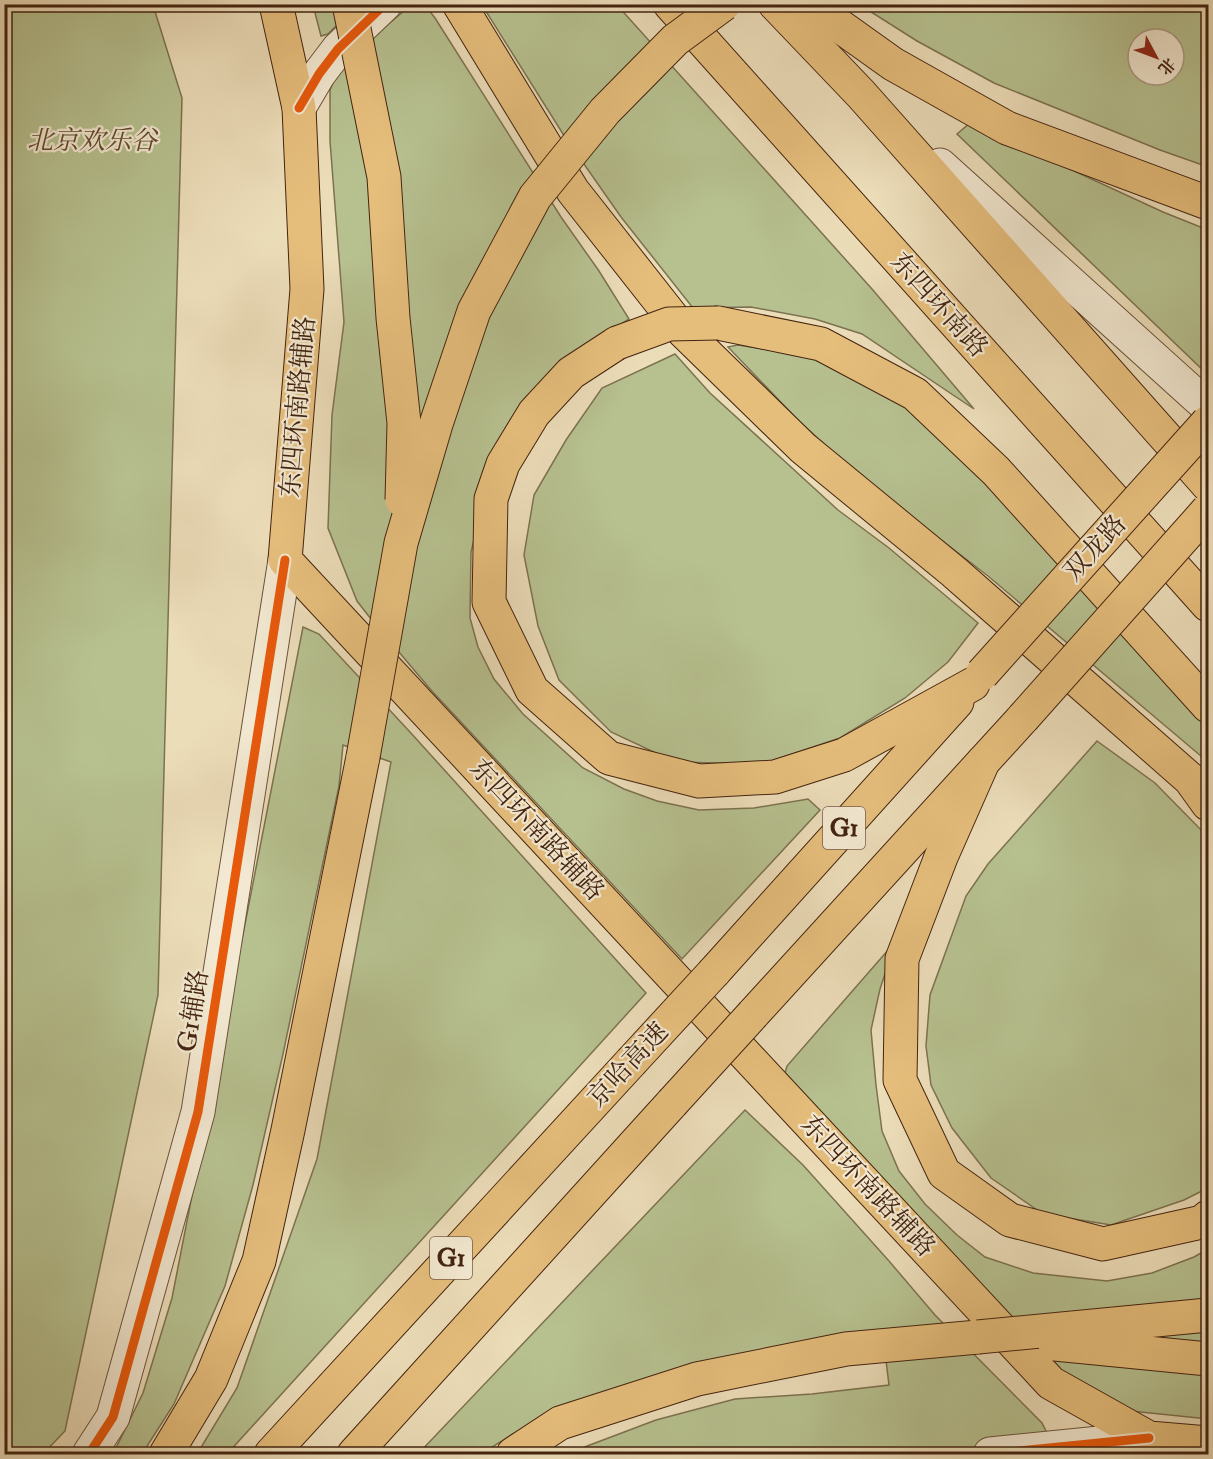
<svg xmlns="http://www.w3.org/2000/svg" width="1213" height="1459" font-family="'IM FELL Double Pica','Noto Serif SC',serif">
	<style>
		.green { fill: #b7c190; stroke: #7d7250; stroke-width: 1.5; fill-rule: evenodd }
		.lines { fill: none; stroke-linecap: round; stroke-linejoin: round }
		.minor-casing { stroke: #6d523a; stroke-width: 35 }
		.major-casing { stroke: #43230f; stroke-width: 35 }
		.highway-casing { stroke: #43230f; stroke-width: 35 }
		.minor { stroke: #f3e9d2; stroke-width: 33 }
		.major { stroke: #e6be7c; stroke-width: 33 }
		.highway { stroke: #e6be7c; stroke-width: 33 }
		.major-bridge-casing { stroke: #43230f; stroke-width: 35; stroke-linecap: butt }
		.highway-bridge-casing { stroke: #43230f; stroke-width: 35; stroke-linecap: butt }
		.major-bridge { stroke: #e6be7c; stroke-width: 33 }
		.highway-bridge { stroke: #e6be7c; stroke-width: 33 }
		.cycleway-casing { stroke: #f3e9d2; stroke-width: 13 }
		.cycleway { stroke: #e8590c; stroke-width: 9 }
		.labels { text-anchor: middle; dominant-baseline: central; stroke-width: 4.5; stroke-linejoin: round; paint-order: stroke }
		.shield { fill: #f3e9d2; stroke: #785e4a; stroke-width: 1.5 }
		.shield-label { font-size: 24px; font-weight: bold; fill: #43230f }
		.park-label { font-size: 26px; font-style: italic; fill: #604a2f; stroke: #f3e9d2 }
		.street-label { font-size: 26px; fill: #43230f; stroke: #f3e9d2 }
	</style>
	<rect width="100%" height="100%" fill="#ecddb9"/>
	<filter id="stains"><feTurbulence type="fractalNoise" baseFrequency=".00333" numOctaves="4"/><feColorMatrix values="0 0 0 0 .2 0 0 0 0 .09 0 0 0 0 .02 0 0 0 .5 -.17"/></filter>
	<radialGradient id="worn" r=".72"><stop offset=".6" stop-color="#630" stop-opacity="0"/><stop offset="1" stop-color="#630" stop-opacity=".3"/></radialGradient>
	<g class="green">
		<polygon points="5,4 153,5 182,98 158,995 65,1431 43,1454 4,1454"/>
		<polygon points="313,5 357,5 328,34 321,36"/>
		<polygon points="411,5 425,5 435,18 561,217 599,271 629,319 582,350 490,473 471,552 470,618 478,647 494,679 523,714 583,768 624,789 657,801 699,810 754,808 808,799 820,810 682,959 431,690 371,619 357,601 328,528 332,415 344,322 330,141 330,90 337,73 348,58"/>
		<polygon points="482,5 617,5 872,289 974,409 862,334 815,319 751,307 693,308 621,217 563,134"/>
		<path d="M860 5H1208V167L1160 150 994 83 917 41ZM1138 39H1174V75H1138Z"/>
		<polygon points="970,123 1163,212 1208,230 1208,375 957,134"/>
		<polygon points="738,345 804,355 848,373 902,402 941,436 1208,717 1208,762 988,576 862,479 798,420 728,347"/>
		<polygon points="675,354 710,393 838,510 889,548 978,623 948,662 905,698 840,738 762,764 675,762 611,732 559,680 538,626 524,555 534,495 566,440 602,388"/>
		<polygon points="303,627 319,634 410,732 646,993 227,1454 197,1454 237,1388 317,1159 391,762 343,745 339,786 283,1054 253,1185 225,1286 174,1404 142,1454 113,1454 143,1393 172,1298"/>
		<polygon points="1097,741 1155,783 1208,837 1208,1188 1184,1200 1111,1225 1043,1214 991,1178 952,1128 931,1085 926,1046 930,995 966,896 988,864"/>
		<polygon points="896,941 880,989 871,1030 876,1085 882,1131 899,1171 925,1204 957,1235 985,1257 1033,1273 1107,1281 1152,1273 1194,1257 1208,1249 1208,1419 1121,1410 1081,1391 1002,1310 785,1073 787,1066"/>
		<polygon points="745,1110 803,1165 889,1261 935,1315 1042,1423 1046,1431 1044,1438 1003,1446 887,1454 566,1454 656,1420 735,1399 812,1394 889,1385 883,1336 513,1434 481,1454 418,1454"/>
	</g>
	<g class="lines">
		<g class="minor-casing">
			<g id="minor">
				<polyline points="299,108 319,74 338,49 385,4"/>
				<polyline points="940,165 1208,407"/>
				<polyline points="89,1454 113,1417 198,1112 285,560"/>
				<polyline points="990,1454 1149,1438"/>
			</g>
		</g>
		<g class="major-casing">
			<polyline id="major" points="276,4 299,108 307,289 285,560 1051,1383 1149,1438 1208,1443"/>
		</g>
		<g class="highway-casing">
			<g id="highway">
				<polyline points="459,4 573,191 684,332 803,448 954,572 1190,779 1208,804"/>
				<polyline points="670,4 1208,605"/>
				<polyline points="775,4 861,94 1208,485"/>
				<polyline points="809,4 893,64 1007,128 1208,203"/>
				<polyline points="718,323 821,344 915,394 996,471 1208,706"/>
				<polyline points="617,343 571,373 534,413 503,464 491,499 489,602 532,690 609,758 699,781 775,777 844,755 973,684"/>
				<polyline points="983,762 941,857 902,959 900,1080 944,1173 1010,1220 1103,1244 1202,1222 1208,1217"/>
				<polyline points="714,972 957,702"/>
				<polyline points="753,1014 1023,718"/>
				<polyline points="166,1454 211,1379 259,1261 288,1130 363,757"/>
				<polyline points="271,1454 631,1062"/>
				<polyline points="354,1454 672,1103"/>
				<polyline points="513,1454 560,1423 697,1379 846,1349 978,1337"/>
			</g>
		</g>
		<use href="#minor" class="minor"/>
		<use href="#major" class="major"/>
		<use href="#highway" class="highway"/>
		<g class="major-bridge-casing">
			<g id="major-bridge">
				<polyline points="982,674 1208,422"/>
				<polyline points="1023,718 1208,510"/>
			</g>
		</g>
		<g class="highway-bridge-casing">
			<g id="highway-bridge">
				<polyline points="349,4 384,177 393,318 404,423 402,500"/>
				<polyline points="617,343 669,324 718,323"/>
				<polyline points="363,757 401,543 436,424 474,311 535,197 605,111 675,40 724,4"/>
				<polyline points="631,1062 714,972"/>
				<polyline points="672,1103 753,1014"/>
				<polyline points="978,1337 1208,1315"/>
				<polyline points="1055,1344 1208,1359"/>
			</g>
		</g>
		<use href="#major-bridge" class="major-bridge"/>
		<use href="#highway-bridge" class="highway-bridge"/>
		<g class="cycleway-casing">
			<g id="cycleway">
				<polyline points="299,108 319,74 338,49 385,4"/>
				<polyline points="89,1454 113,1417 198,1112 285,560"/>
				<polyline points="990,1454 1149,1438"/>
			</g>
		</g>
		<use href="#cycleway" class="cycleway"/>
	</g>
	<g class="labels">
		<g class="shield">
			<rect x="823" y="807" width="42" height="42" rx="4.5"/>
			<rect x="430" y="1237" width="42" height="42" rx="4.5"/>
		</g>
		<g class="shield-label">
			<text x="844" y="828">G1</text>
			<text x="451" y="1258">G1</text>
		</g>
		<g class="park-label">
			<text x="92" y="141">北京欢乐谷</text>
		</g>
		<g class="street-label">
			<text transform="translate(939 305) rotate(48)">东四环南路</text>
			<text transform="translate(298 407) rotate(-85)">东四环南路辅路</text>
			<text transform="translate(1095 548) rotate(-48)">双龙路</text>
			<text transform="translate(537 830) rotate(47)">东四环南路辅路</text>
			<text transform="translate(193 1011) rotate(-81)">G1辅路</text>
			<text transform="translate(628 1065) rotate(-47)">京哈高速</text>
			<text transform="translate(868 1186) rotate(47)">东四环南路辅路</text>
		</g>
	</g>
	<rect width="1213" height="1459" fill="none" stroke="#ecddb9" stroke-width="24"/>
	<rect x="6" y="6" width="1201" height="1447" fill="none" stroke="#43230f" stroke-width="3"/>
	<rect x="12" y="12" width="1189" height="1435" fill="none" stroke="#43230f" stroke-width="1.5"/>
	<g transform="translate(1156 57) rotate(131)"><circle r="28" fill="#f3e9d2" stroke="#ad9a84" stroke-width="1.5"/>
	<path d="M0-4.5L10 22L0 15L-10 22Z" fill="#8f2418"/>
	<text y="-9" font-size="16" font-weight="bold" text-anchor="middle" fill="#43230f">北</text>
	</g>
	<rect width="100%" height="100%" filter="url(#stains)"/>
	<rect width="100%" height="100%" fill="url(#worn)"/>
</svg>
